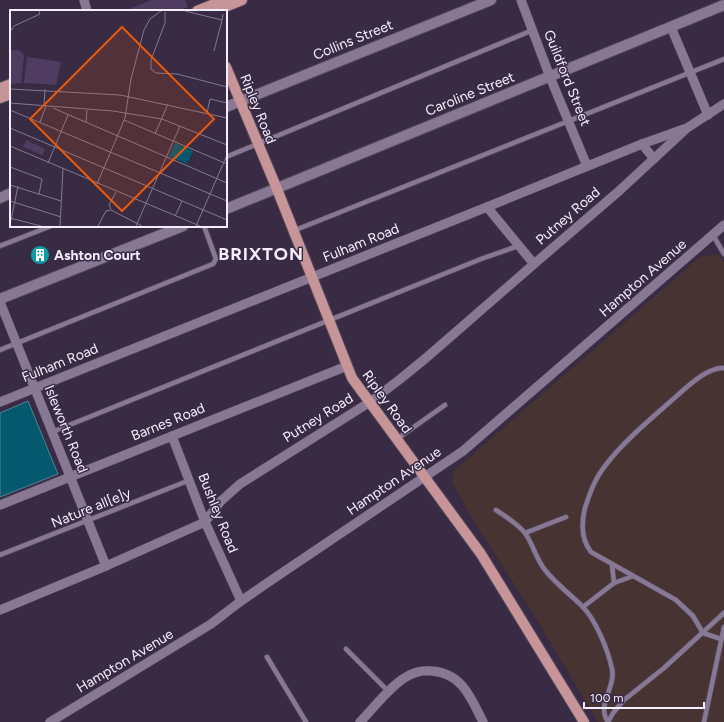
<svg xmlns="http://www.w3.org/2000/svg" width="724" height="722" font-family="Figtree,sans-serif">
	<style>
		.education { fill: #473331 }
		.green { fill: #513c61 }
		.water { fill: #04596f; stroke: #4d869a }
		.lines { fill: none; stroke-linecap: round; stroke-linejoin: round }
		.service-casing { stroke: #53485c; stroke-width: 6 }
		.minor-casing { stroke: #53485c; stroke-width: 10 }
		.tertiary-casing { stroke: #53485c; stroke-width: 12 }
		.primary-casing { stroke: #53485c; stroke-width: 12 }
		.service { stroke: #887894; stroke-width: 4.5 }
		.minor { stroke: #887894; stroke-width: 9 }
		.tertiary { stroke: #887894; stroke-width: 10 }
		.primary { stroke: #c79598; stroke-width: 10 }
		.labels { text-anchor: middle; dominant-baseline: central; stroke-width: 3; stroke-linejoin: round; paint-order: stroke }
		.street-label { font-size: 14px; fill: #f6eefe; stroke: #382b43 }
		.poi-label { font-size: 14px; font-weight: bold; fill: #f6eefe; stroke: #382b43; text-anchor: start }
		.district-label { font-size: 18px; font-weight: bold; letter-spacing: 1px; fill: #f6eefe; stroke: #382b43 }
		.inset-road { fill: none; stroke: #84798e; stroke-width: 1 }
		.view { fill: #e8590c; fill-opacity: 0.15; stroke: #e8590c; stroke-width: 2 }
		.inset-edge { fill: none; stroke: #f6eefe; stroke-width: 2 }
	</style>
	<rect width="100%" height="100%" fill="#382b43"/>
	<polygon class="education" points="719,254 724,263 724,722 598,722 534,615 475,523 452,482 454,471 700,257"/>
	<polygon class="green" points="152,0 185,0 188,7 177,11 124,11"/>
	<polygon class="water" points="28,401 58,474 0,497 0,413"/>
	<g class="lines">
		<g class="service-casing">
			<g id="service">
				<polyline points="226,157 533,30"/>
				<polyline points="293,231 724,59"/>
				<polyline points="713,235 724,254"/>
				<polyline points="0,246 51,226"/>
				<polyline points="0,350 213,264 216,259 204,226"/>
				<polyline points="52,432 481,259 518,246"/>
				<polyline points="397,439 445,405"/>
				<path d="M496 510C506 517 517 523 525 533 533 544 536 559 545 570 556 584 570 594 582 606 596 620 608 650 612 669 616 688 596 704 608 722"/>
				<polyline points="525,533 566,517"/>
				<polyline points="0,555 190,480"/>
				<polyline points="614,583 633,576"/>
				<polyline points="583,607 614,583 612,565"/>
				<path d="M721 639 703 633 693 616 676 600 591 552C581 539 581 524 585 508 588 499 591 489 596 480 610 453 648 421 671 401 685 389 706 367 724 368"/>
				<polyline points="346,649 389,692"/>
				<polyline points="267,657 306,722"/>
				<polyline points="608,722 613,713 624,700 664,668 724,613"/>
				<polyline points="704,722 724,627"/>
			</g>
		</g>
		<g class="minor-casing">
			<g id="minor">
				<polyline points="84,0 87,11"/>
				<polyline points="521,0 550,77 587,166"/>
				<polyline points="671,27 708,115"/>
				<polyline points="642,144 654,159"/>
				<polyline points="487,207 534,264"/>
				<polyline points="0,302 106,566"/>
				<polyline points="0,402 487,207 642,144 684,129"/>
				<polyline points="172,436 205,522 241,601"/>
				<polyline points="0,505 347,366"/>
				<polyline points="0,610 106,566 205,522 220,502 231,492 240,484 370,402 399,380 426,358 534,264 619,191 687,128 724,104"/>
				<polyline points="50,722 211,624 241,601 273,579 463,451 724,225"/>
				<path d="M360 722C373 709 390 686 406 677 414 672 423 670 432 671 462 673 471 698 483 722"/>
			</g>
		</g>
		<g class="tertiary-casing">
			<g id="tertiary">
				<polyline points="226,107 491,0"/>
				<polyline points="0,198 11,193"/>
				<polyline points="226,209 724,5"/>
				<polyline points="0,299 183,226"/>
			</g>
		</g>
		<g class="primary-casing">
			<g id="primary">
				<polyline points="197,11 224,0"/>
				<polyline points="215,11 242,0"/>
				<polyline points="226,67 277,189 352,378 481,554 584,722"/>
				<polyline points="0,88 11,84"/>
				<polyline points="0,98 11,94"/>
			</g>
		</g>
		<use href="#service" class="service"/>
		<use href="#minor" class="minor"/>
		<use href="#tertiary" class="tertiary"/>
		<use href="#primary" class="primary"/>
	</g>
	<defs>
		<g id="building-disc" transform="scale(1)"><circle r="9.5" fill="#0f9aa8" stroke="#382b43"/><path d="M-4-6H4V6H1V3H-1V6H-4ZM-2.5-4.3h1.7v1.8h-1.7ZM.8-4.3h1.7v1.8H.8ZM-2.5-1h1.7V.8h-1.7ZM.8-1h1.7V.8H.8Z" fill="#fff"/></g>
	</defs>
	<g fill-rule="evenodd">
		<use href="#building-disc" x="40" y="255"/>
	</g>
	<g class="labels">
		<g class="street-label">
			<text transform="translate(353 40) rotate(-22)">Collins Street</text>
			<text transform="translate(567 78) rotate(68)">Guildford Street</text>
			<text transform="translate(470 94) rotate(-22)">Caroline Street</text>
			<text transform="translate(258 109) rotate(68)">Ripley Road</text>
			<text transform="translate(568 216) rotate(-41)">Putney Road</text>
			<text transform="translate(361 243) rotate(-22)">Fulham Road</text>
			<text transform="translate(643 278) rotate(-41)">Hampton Avenue</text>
			<text transform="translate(60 363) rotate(-22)">Fulham Road</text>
			<text transform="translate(387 402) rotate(54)">Ripley Road</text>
			<text transform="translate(318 418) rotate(-32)">Putney Road</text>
			<text transform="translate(168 422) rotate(-22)">Barnes Road</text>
			<text transform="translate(66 429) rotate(68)">Isleworth Road</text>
			<text transform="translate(394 481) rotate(-34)">Hampton Avenue</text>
			<text transform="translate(91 508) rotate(-22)">Nature all[e]y</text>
			<text transform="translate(218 513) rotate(68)">Bushley Road</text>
			<text transform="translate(125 661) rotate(-31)">Hampton Avenue</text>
		</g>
		<g class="poi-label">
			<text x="54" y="255">Ashton Court</text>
		</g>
		<g class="district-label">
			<text x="261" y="254">BRIXTON</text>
		</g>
	</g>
	<g transform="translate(10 10)">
		<rect width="217" height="217" fill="#382b43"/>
		<path d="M0 40H9L14 45 11 73 0 74ZM17 47 51 52 46 75 14 73ZM16 130 35 139 32 145 13 137Z" fill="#513c61"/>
		<path d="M165 133 183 141 177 154 159 146Z" fill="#04596f"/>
		<path class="inset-road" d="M175 1 212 10 213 4M155 2V13L141 50V59L146 63 167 64 217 77M0 22 4 16 30 4 29 1M204 41 212 10M0 79 110 85 217 108M0 93 103 101 152 109 217 135M34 96 35 79M43 98 217 173M0 100 217 191M197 103 200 89 217 93M114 110 217 154M30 112 36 96M76 113 77 100M0 118 217 210M145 124 158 94M0 136 190 216M38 153 58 105M0 157 32 169 29 184M87 174 115 108 121 69 134 20 140 9 151 1M0 175 51 191M0 191 51 207M101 199 99 195 106 182M101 200 132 216M165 206 172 191M0 208 31 216M0 215 8 176M50 216 53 158M88 216 96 201 101 200M126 216 170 116M186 216 217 145"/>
		<path class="view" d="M112 17 204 109 112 201 20 109Z"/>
		<rect width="217" height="217" class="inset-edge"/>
	</g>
	<path d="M584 702v6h120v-6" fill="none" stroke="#f6eefe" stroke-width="2"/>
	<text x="590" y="702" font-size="12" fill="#f6eefe" stroke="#382b43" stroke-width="3" paint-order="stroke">100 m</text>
</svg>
